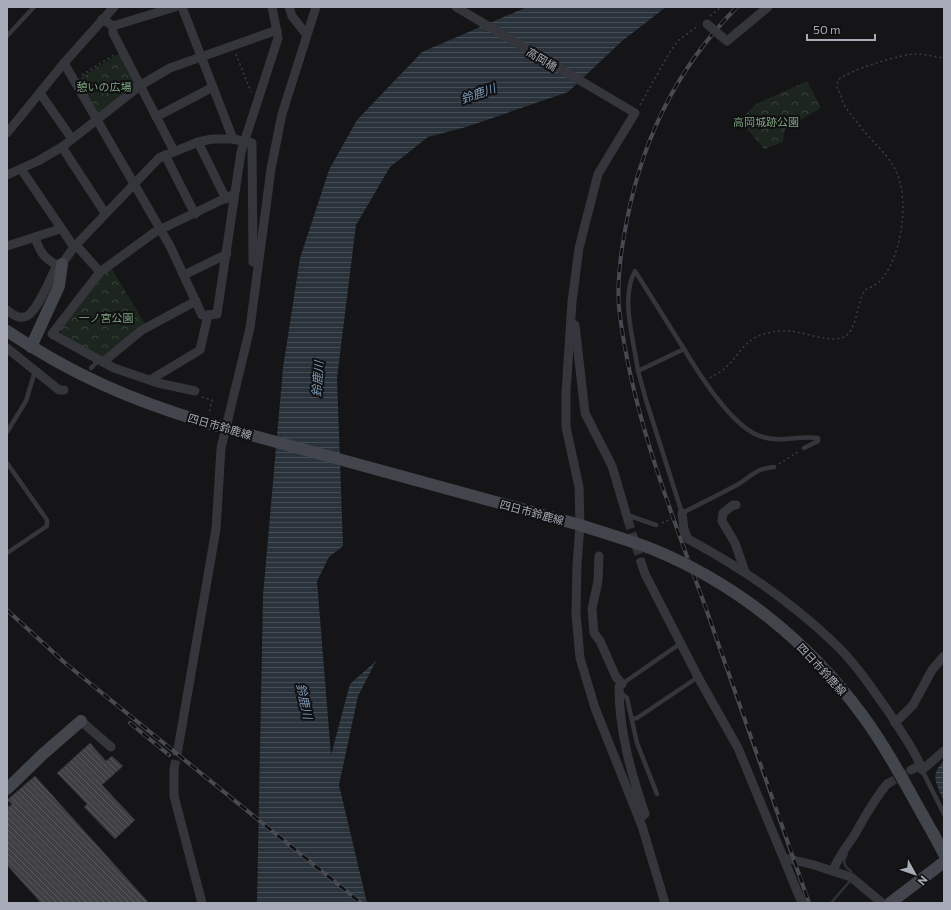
<svg xmlns="http://www.w3.org/2000/svg" width="951" height="910" font-family="Commissioner,'Noto Sans JP',sans-serif">
	<style>
		.park { fill: url(#park-crowns) }
		.water { fill: url(#water-rules) }
		.lines { fill: none; stroke-linecap: round; stroke-linejoin: round }
		.stream { stroke: #2a333b; stroke-width: 2.5 }
		.building { fill: url(#building-back-hatch); stroke: #2f2e33 }
		.street-tunnel { stroke: #323337; stroke-width: 9; stroke-dasharray: 9 4.5; stroke-linecap: butt }
		.path { stroke: #3b3d43; stroke-width: 1.5; stroke-dasharray: 2 3; stroke-linecap: butt }
		.lane { stroke: #35363c; stroke-width: 4.5 }
		.street { stroke: #35363c; stroke-width: 9 }
		.secondary { stroke: #43454c; stroke-width: 12 }
		.rail-casing { stroke: #484a51; stroke-width: 4 }
		.rail { stroke: #101012; stroke-width: 2.5; stroke-dasharray: 8; stroke-linecap: butt }
		.street-bridge { stroke: #35363c; stroke-width: 9 }
		.secondary-bridge { stroke: #43454c; stroke-width: 12 }
		.labels { text-anchor: middle; dominant-baseline: central; stroke-width: 4; stroke-linejoin: round; paint-order: stroke }
		.street-label { font-size: 11px; fill: #a6abb7; stroke: #101012 }
		.park-label { font-size: 11px; fill: #7ca37f; stroke: #101012 }
		.water-label { font-size: 12px; font-style: italic; fill: #7b99b4; stroke: #101012 }
	</style>
	<defs>
		<pattern id="park-crowns" width="20" height="18" patternUnits="userSpaceOnUse"><rect width="20" height="18" fill="#1c251e"/><path d="M2 6a3 3 0 1 1 6 0M12 15a3 3 0 1 1 6 0" fill="none" stroke="#3a423c"/></pattern>
		<pattern id="water-rules" width="6" height="5" patternUnits="userSpaceOnUse"><rect width="6" height="5" fill="#2a333b"/><path d="M0 2.5h6" fill="none" stroke="#464e55"/></pattern>
		<pattern id="building-back-hatch" width="6" height="6" patternUnits="userSpaceOnUse"><rect width="6" height="6" fill="#3f3f44"/><path d="M-1 5l2 2M0 0l6 6M5-1l2 2" fill="none" stroke="#58585d"/></pattern>
	</defs>
	<rect width="100%" height="100%" fill="#151517"/>
	<g class="park">
		<polygon points="120,53 135,82 134,86 99,113 96,112 77,80"/>
		<polygon points="807,81 821,108 785,129 783,142 764,149 740,120 756,104"/>
		<polygon points="112,269 145,324 103,357 61,337 60,329 103,274"/>
	</g>
	<g class="water">
		<polygon points="527,7 666,7 622,41 568,92 466,127 428,137 390,167 356,225 337,378 343,546 329,557 317,581 331,755 350,684 376,661 358,696 339,785 367,903 257,903 263,596 283,368 300,258 329,170 357,120 422,52"/>
		<path d="M944 761V801C937 786 929 774 944 761Z"/>
	</g>
	<g class="lines">
		<g class="stream">
			<path d="M847 854C842 862 844 866 851 871"/>
			<polyline points="831,903 849,882"/>
		</g>
	</g>
	<g class="building">
		<polygon points="90,743 106,761 112,756 123,766 102,785 135,820 115,839 84,807 87,804 57,773"/>
		<polygon points="35,776 149,903 41,903 7,865 7,808 12,804 7,800"/>
	</g>
	<g class="lines">
		<g class="street-tunnel">
			<polyline points="628,520 641,562"/>
			<polyline points="174,769 178,749"/>
			<polyline points="887,784 907,773"/>
		</g>
		<g class="path">
			<polyline points="710,16 721,7"/>
			<polyline points="236,54 251,92"/>
			<polyline points="82,75 114,55"/>
			<polyline points="640,105 671,50 679,40 698,26"/>
			<path d="M710 378C714 375 719 373 723 370 736 360 743 341 761 335 770 332 780 330 790 331 806 332 837 347 849 333 858 321 857 303 865 290 869 288 874 286 878 283 902 260 910 200 896 171 887 153 872 142 860 126 855 119 848 112 844 104 841 99 841 93 837 89L838 80C849 70 901 54 916 54 925 54 935 57 944 58"/>
			<polyline points="202,397 212,400 209,413"/>
			<polyline points="779,464 798,452"/>
			<polyline points="662,523 673,518"/>
		</g>
		<g class="lane">
			<polyline points="7,36 34,7"/>
			<path d="M684 349C699 374 734 430 763 437 781 443 800 435 818 438V441L804 448"/>
			<polyline points="91,368 99,360"/>
			<path d="M638 371C634 341 620 298 635 271L684 349 638 371 646 400 682 513C700 504 718 495 735 486 752 477 753 469 774 467"/>
			<polyline points="7,432 26,401 35,371"/>
			<polyline points="7,463 47,520 47,526 7,553"/>
			<polyline points="627,515 656,525"/>
			<polyline points="622,684 681,643"/>
			<polyline points="621,693 627,698 637,743 657,794"/>
			<polyline points="632,719 637,718 698,677"/>
			<polyline points="922,770 944,814"/>
		</g>
		<g class="street">
			<polyline points="182,7 233,139"/>
			<polyline points="289,7 292,16 306,34"/>
			<polyline points="456,7 635,113 598,174 579,248 572,302 566,392 566,427 579,487 580,525 577,565 576,614 580,658 595,708 642,826 665,903"/>
			<polyline points="102,19 113,26 113,33 174,151"/>
			<polyline points="113,26 175,7"/>
			<polyline points="721,36 727,41 768,7"/>
			<polyline points="64,63 170,246 202,315 208,315 200,350 150,380"/>
			<polyline points="40,93 72,139"/>
			<polyline points="156,117 213,87"/>
			<polyline points="7,133 64,63 114,7"/>
			<polyline points="198,142 226,199"/>
			<polyline points="62,147 105,213"/>
			<polyline points="165,155 195,214"/>
			<polyline points="21,169 74,247"/>
			<polyline points="7,175 38,161 62,147 141,85 170,68 277,30"/>
			<path d="M35 237C39 250 44 259 57 265L62 264 74 247 159 158 198 142 212 139H233L252 143 253 262"/>
			<polyline points="76,245 100,272"/>
			<polyline points="7,246 60,229"/>
			<polyline points="184,275 227,254"/>
			<path d="M7 310C12 314 19 320 27 316 38 310 51 277 57 265"/>
			<polyline points="208,315 217,314 241,152 278,38 272,7"/>
			<polyline points="575,325 585,413 612,466 628,520"/>
			<polyline points="7,348 59,390 64,390"/>
			<polyline points="103,362 142,330 196,301"/>
			<polyline points="195,391 158,383 114,368 52,334 100,272 155,232 234,194"/>
			<polyline points="736,505 733,505 723,513 722,521 735,543 745,572"/>
			<path d="M682 513 684 529 688 539C740 567 789 600 832 641 855 662 874 691 892 717 902 734 916 751 922 770L944 751"/>
			<path d="M599 556 598 581 592 609 594 633 600 641 616 677 622 684 619 687C619 731 631 773 645 814L639 819"/>
			<polyline points="641,562 645,574 698,677 738,748 802,903"/>
			<polyline points="81,721 111,747"/>
			<polyline points="895,723 913,705 932,670 944,656"/>
			<polyline points="178,749 216,529 221,448 250,328 271,169 282,114 316,7"/>
			<polyline points="174,769 174,796 202,903"/>
			<polyline points="911,770 921,765"/>
			<polyline points="785,858 814,865 851,877 882,903"/>
			<path d="M833 871C838 856 847 847 855 834 865 816 874 800 887 784"/>
		</g>
		<g class="secondary">
			<path d="M7 331C73 375 131 400 207 423L580 525"/>
			<polyline points="31,347 59,286 62,264"/>
			<polyline points="7,789 43,754 81,721"/>
			<polyline points="934,835 944,854"/>
			<polyline points="890,903 944,862"/>
		</g>
		<g class="rail-casing">
			<g id="rail">
				<path d="M737 7C673 72 639 146 624 236 620 259 617 284 619 308 631 410 669 507 704 603 740 703 775 803 809 903"/>
				<polyline points="7,610 65,663 361,903"/>
				<polyline points="130,723 169,755"/>
			</g>
		</g>
		<use href="#rail" class="rail"/>
		<polyline class="street-bridge" points="707,24 721,36"/>
		<path class="secondary-bridge" d="M580 525C604 533 629 540 652 549 736 583 810 643 863 716 890 753 911 795 934 835"/>
	</g>
	<g class="labels">
		<g class="street-label">
			<text transform="translate(542 59) rotate(31)">高岡橋</text>
			<text transform="translate(220 426) rotate(16)">四日市鈴鹿線</text>
			<text transform="translate(532 512) rotate(15)">四日市鈴鹿線</text>
			<text transform="translate(822 669) rotate(47)">四日市鈴鹿線</text>
		</g>
		<g class="park-label">
			<text x="104" y="86">憩いの広場</text>
			<text x="766" y="121">高岡城跡公園</text>
			<text x="106" y="317">一ノ宮公園</text>
		</g>
		<g class="water-label">
			<text transform="translate(478 93) rotate(-20)">鈴鹿川</text>
			<text transform="translate(317 379) rotate(-86)">鈴鹿川</text>
			<text transform="translate(305 701) rotate(78)">鈴鹿川</text>
		</g>
	</g>
	<rect width="951" height="910" fill="none" stroke="#a6abb7" stroke-width="16"/>
	<g transform="translate(915 874) rotate(130)" stroke="#101012" stroke-width="3" paint-order="stroke">
	<path d="M0-3L7 15L0 10L-7 15Z" fill="#a6abb7"/>
	<text y="-6" font-size="11" font-weight="bold" text-anchor="middle" fill="#a6abb7">N</text>
	</g>
	<path d="M807 34v6h68v-6" fill="none" stroke="#a6abb7" stroke-width="2"/>
	<text x="813" y="34" font-size="12" fill="#a6abb7" stroke="#101012" stroke-width="3" paint-order="stroke">50 m</text>
</svg>
